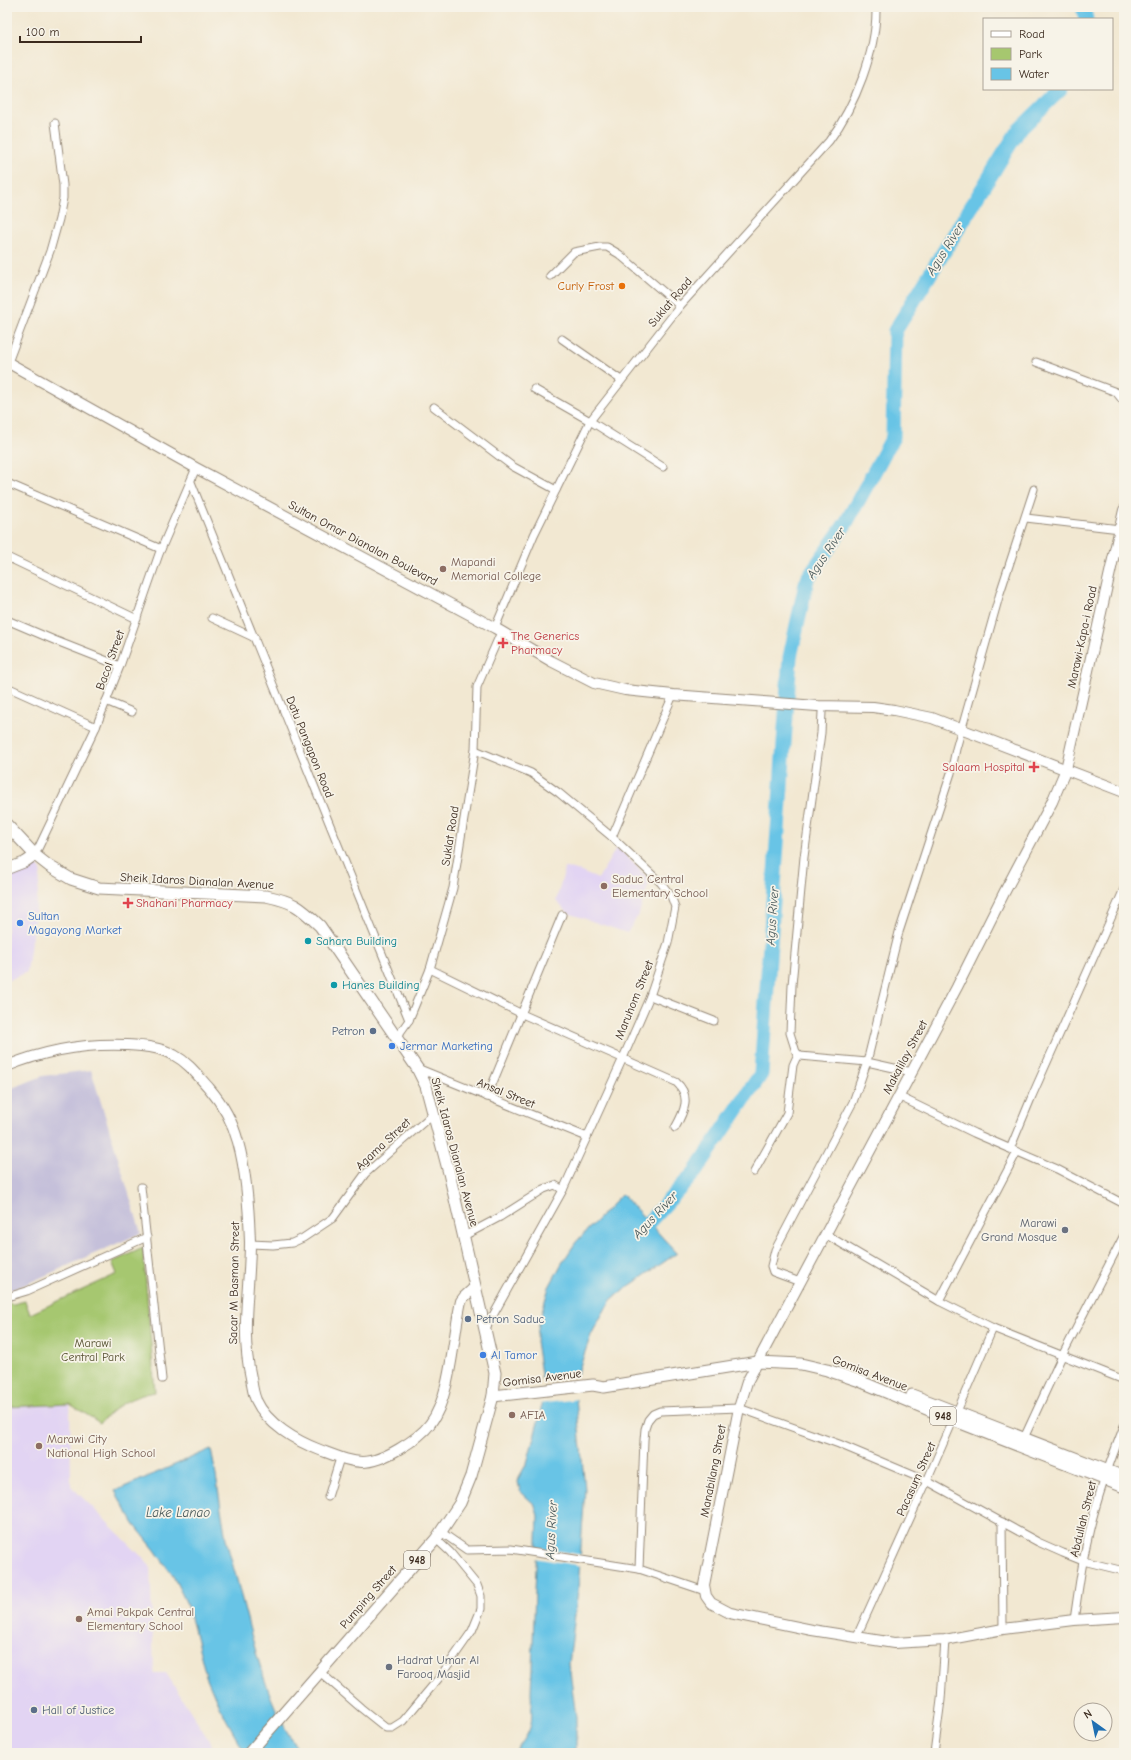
<svg xmlns="http://www.w3.org/2000/svg" width="1131" height="1760" font-family="'Comic Neue',sans-serif">
	<style>
		.built { fill: #e2d4f3 }
		.industrial { fill: #c5c0da }
		.green { fill: #a6c76f; stroke: #707846 }
		.water { fill: #68c4e6; stroke: #527782 }
		.pier { fill: #f2e8d2 }
		.lines { fill: none; stroke-linecap: round; stroke-linejoin: round }
		.river { stroke: #68c4e6; stroke-width: 15 }
		.street-casing { stroke: #968978; stroke-width: 9 }
		.secondary-casing { stroke: #968978; stroke-width: 12 }
		.primary-casing { stroke: #968978; stroke-width: 13 }
		.street { stroke: #fff; stroke-width: 7 }
		.secondary { stroke: #fff; stroke-width: 10 }
		.primary { stroke: #fff; stroke-width: 11 }
		.food-dot { fill: #e8710a; stroke: #f7f3e8; stroke-width: 1.5 }
		.education-dot { fill: #8d6e63; stroke: #f7f3e8; stroke-width: 1.5 }
		.health-dot { fill: #e0444e; stroke: #f7f3e8; stroke-width: 1.5 }
		.shop-dot { fill: #3f7fe0; stroke: #f7f3e8; stroke-width: 1.5 }
		.culture-dot { fill: #0f9aa8; stroke: #f7f3e8; stroke-width: 1.5 }
		.service-dot { fill: #5c6f8a; stroke: #f7f3e8; stroke-width: 1.5 }
		.worship-dot { fill: #6b7280; stroke: #f7f3e8; stroke-width: 1.5 }
		.labels { text-anchor: middle; dominant-baseline: central; stroke-width: 3.5; stroke-linejoin: round; paint-order: stroke }
		.shield { fill: #f7f3e8; stroke: #73665b; stroke-width: 1 }
		.shield-label { font-size: 11px; font-weight: bold; fill: #3b2a1e }
		.food-label { font-size: 12px; fill: #c56008; stroke: #f7f3e8; text-anchor: end }
		.street-label { font-size: 12px; fill: #3b2a1e; stroke: #f7f3e8 }
		.education-label { font-size: 12px; fill: #785e54; stroke: #f7f3e8; text-anchor: start }
		.health-label { font-size: 12px; fill: #be3a42; stroke: #f7f3e8; text-anchor: start }
		.shop-label { font-size: 12px; fill: #366cbe; stroke: #f7f3e8; text-anchor: start }
		.culture-label { font-size: 12px; fill: #0d838f; stroke: #f7f3e8; text-anchor: start }
		.service-label { font-size: 12px; fill: #4e5e75; stroke: #f7f3e8; text-anchor: start }
		.worship-label { font-size: 12px; fill: #5b616d; stroke: #f7f3e8; text-anchor: end }
		.park-label { font-size: 12px; fill: #565132; stroke: #f7f3e8 }
		.water-label { font-size: 13px; font-style: italic; fill: #48585a; stroke: #f7f3e8 }
	</style>
	<rect width="100%" height="100%" fill="#f7f3e8"/>
	<filter id="ink" filterUnits="userSpaceOnUse"><feTurbulence type="fractalNoise" baseFrequency=".025" numOctaves="2"/><feDisplacementMap in="SourceGraphic" scale="8" xChannelSelector="R" yChannelSelector="G"/><feConvolveMatrix kernelMatrix="1 2 1 2 8 2 1 2 1" color-interpolation-filters="sRGB"/></filter>
	<filter id="wash" filterUnits="userSpaceOnUse"><feTurbulence type="fractalNoise" baseFrequency=".012" numOctaves="4" result="noise"/><feDisplacementMap in="SourceGraphic" scale="16" xChannelSelector="R" yChannelSelector="G"/><feGaussianBlur stdDeviation="0.9" result="paint"/><feColorMatrix in="noise" values="0 0 0 0 0 0 0 0 0 0 0 0 0 0 0 0 0 1.4 0 .05"/><feComposite in="paint" operator="in"/></filter>
	<g filter="url(#wash)">
		<rect width="100%" height="100%" fill="#f2e8d2"/>
		<g class="built">
			<polygon points="617,847 650,880 639,914 627,933 568,913 556,901 565,868 574,869 598,879"/>
			<polygon points="34,862 41,870 27,972 7,981 7,873"/>
			<polygon points="70,1404 71,1486 150,1565 154,1673 166,1673 217,1753 7,1753 7,1407"/>
		</g>
		<polygon class="industrial" points="91,1070 141,1233 17,1288 10,1290 7,1289 7,1090 43,1076"/>
		<path class="green" d="M143 1248 155 1392C132 1396 116 1405 100 1423L70 1404 7 1407V1303L13 1304 25 1301 30 1314 117 1274 112 1262Z"/>
		<g class="water">
			<path d="M622 1194 677 1253 619 1293 611 1300 603 1313 591 1335 579 1369 576 1399 585 1489 578 1590 569 1664 576 1717V1753H514C535 1728 532 1723 531 1692L538 1516 535 1505 520 1491 518 1482 519 1477 527 1463 541 1411V1374L536 1341 540 1318 549 1287 562 1263 576 1242Z"/>
			<path d="M211 1449C217 1475 219 1501 224 1527 227 1549 235 1570 240 1592 254 1644 268 1710 301 1753H245L219 1706 206 1676 193 1625 185 1600 173 1576 155 1550 134 1524 115 1491Z"/>
		</g>
		<g class="pier">
			<polygon points="581,1374 578,1399 539,1404 539,1379"/>
			<polygon points="535,1547 583,1555 582,1566 534,1558"/>
		</g>
		<g class="lines">
			<g class="river">
				<polyline points="1083,7 1086,19"/>
				<polyline points="634,1238 695,1172 761,1074 790,657 807,579 846,523 893,437 895,331 1018,131 1061,89"/>
			</g>
		</g>
	</g>
	<g filter="url(#ink)">
		<g class="lines">
			<g class="street-casing">
				<g id="street">
					<polyline points="550,276 574,252 600,247 607,247 619,254 680,306"/>
					<polyline points="562,339 621,380"/>
					<polyline points="1036,362 1116,392 1124,402"/>
					<polyline points="7,365 50,251 59,219 63,198 63,185 55,123"/>
					<polyline points="534,389 590,421 663,467"/>
					<polyline points="434,407 512,466 556,490"/>
					<polyline points="191,482 409,1020"/>
					<polyline points="7,483 161,549"/>
					<polyline points="1026,518 1120,529"/>
					<polyline points="7,557 137,619"/>
					<polyline points="212,618 255,638"/>
					<polyline points="7,620 54,640 120,666"/>
					<path d="M495 628 534 535 590 421 680 306 829 141C855 106 877 51 876 7"/>
					<polyline points="7,687 96,727"/>
					<polyline points="106,701 132,712"/>
					<polyline points="475,750 531,773 559,793 612,837 661,883 671,896 675,907 668,943 650,996 623,1058 563,1190 486,1328"/>
					<polyline points="612,837 673,695"/>
					<polyline points="35,855 96,727 120,666 159,554 196,468"/>
					<path d="M430 969 522 1014 676 1082C692 1096 684 1112 675 1128"/>
					<polyline points="650,996 714,1021"/>
					<polyline points="397,1037 409,1020 430,969 453,888 475,750 477,687 501,632"/>
					<polyline points="417,1068 587,1137"/>
					<polyline points="912,1072 867,1062 899,932 951,773 956,749 1000,593 1034,489"/>
					<polyline points="898,1096 974,1133 1057,1169 1124,1204"/>
					<polyline points="487,1097 562,915"/>
					<polyline points="1010,1149 1032,1096 1124,889"/>
					<polyline points="754,1172 787,1113 793,1065 798,1054"/>
					<polyline points="141,1187 162,1379"/>
					<polyline points="825,1234 939,1301 993,1328 1124,1380"/>
					<polyline points="464,1236 500,1217 544,1189 555,1185 563,1190"/>
					<polyline points="250,1244 273,1245 292,1243 303,1238 333,1218 365,1174 434,1113"/>
					<polyline points="800,1282 773,1272 771,1266 775,1250 853,1102 867,1062 800,1056 796,1052 790,1033 792,985 804,857 821,733 822,712"/>
					<polyline points="7,1297 27,1291 147,1237"/>
					<polyline points="939,1301 1017,1152"/>
					<polyline points="1024,1438 1062,1356 1124,1235"/>
					<polyline points="328,1497 340,1458"/>
					<polyline points="1002,1522 1003,1629"/>
					<polyline points="441,1532 467,1550 511,1549 639,1569 705,1591"/>
					<polyline points="639,1569 644,1440 645,1429 648,1420 653,1414 660,1411 739,1408 839,1444 927,1481 1038,1542 1063,1553 1083,1561 1124,1571"/>
					<path d="M1074 1620C1078 1594 1081 1568 1087 1542 1095 1502 1109 1464 1124 1426"/>
					<polyline points="856,1638 927,1481 993,1328"/>
					<polyline points="320,1672 361,1708 386,1728 392,1728 403,1721 439,1678 472,1631 481,1609 481,1596 477,1585 450,1552 436,1539"/>
					<polyline points="934,1753 941,1700 945,1640"/>
				</g>
			</g>
			<g class="secondary-casing">
				<g id="secondary">
					<polyline points="7,362 196,468 495,628 551,661 594,683 625,690 673,695 817,706 873,707 894,710 932,718 1124,792"/>
					<polyline points="1124,510 1066,769 1052,802 1004,893 957,987 747,1382 739,1408 704,1585 706,1596 711,1603 730,1613 812,1630 894,1643 945,1640 1003,1629 1074,1620 1124,1617"/>
					<polyline points="7,869 25,862 35,855"/>
					<path d="M7 1066C46 1050 85 1043 127 1045 143 1046 160 1047 174 1055 189 1063 198 1076 209 1088 222 1103 233 1123 238 1142 247 1174 249 1209 250 1242 250 1291 240 1329 251 1378 252 1385 253 1393 256 1400 267 1424 296 1441 320 1450 355 1463 365 1469 399 1449 411 1442 422 1435 430 1424 451 1397 453 1336 461 1301L464 1297 475 1287"/>
				</g>
			</g>
			<g class="primary-casing">
				<g id="primary">
					<path d="M7 825 35 855 49 866 71 879 99 888 266 896C294 902 299 906 320 926L417 1068 426 1086 449 1173 495 1373 493 1396 471 1476 460 1503 436 1539 249 1753"/>
					<polyline points="912,1395 1124,1477"/>
					<polyline points="493,1396 593,1385 604,1387 758,1362 801,1364 827,1370 857,1380 953,1420 1124,1487"/>
				</g>
			</g>
			<use href="#street" class="street"/>
			<use href="#secondary" class="secondary"/>
			<use href="#primary" class="primary"/>
		</g>
	</g>
	<circle class="food-dot" cx="622" cy="286" r="4"/>
	<g class="education-dot">
		<circle cx="443" cy="569" r="4"/>
		<circle cx="604" cy="886" r="4"/>
		<circle cx="512" cy="1415" r="4"/>
		<circle cx="39" cy="1446" r="4"/>
		<circle cx="79" cy="1619" r="4"/>
	</g>
	<g class="health-dot">
		<path d="M501 637h4v4h4v4h-4v4h-4v-4h-4v-4h4z"/>
		<path d="M1032 761h4v4h4v4h-4v4h-4v-4h-4v-4h4z"/>
		<path d="M126 897h4v4h4v4h-4v4h-4v-4h-4v-4h4z"/>
	</g>
	<g class="shop-dot">
		<circle cx="20" cy="923" r="4"/>
		<circle cx="392" cy="1046" r="4"/>
		<circle cx="483" cy="1355" r="4"/>
	</g>
	<g class="culture-dot">
		<circle cx="308" cy="941" r="4"/>
		<circle cx="334" cy="985" r="4"/>
	</g>
	<g class="service-dot">
		<circle cx="373" cy="1031" r="4"/>
		<circle cx="468" cy="1319" r="4"/>
		<circle cx="34" cy="1710" r="4"/>
	</g>
	<g class="worship-dot">
		<circle cx="1065" cy="1230" r="4"/>
		<circle cx="389" cy="1667" r="4"/>
	</g>
	<g class="labels">
		<g class="shield">
			<rect x="930" y="1407" width="26" height="18" rx="3"/>
			<rect x="404" y="1551" width="26" height="18" rx="3"/>
		</g>
		<g class="shield-label">
			<text x="943" y="1416">948</text>
			<text x="417" y="1560">948</text>
		</g>
		<g class="food-label">
			<text x="614" y="286">Curly Frost</text>
		</g>
		<g class="street-label">
			<text transform="translate(670 302) rotate(-50)">Suklat Road</text>
			<text transform="translate(363 543) rotate(28)">Sultan Omar Dianalan Boulevard</text>
			<text transform="translate(1082 637) rotate(-78)">Marawi-Kapa-i Road</text>
			<text transform="translate(110 660) rotate(-70)">Bacol Street</text>
			<text transform="translate(310 747) rotate(68)">Datu Pangapon Road</text>
			<text transform="translate(450 836) rotate(-81)">Suklat Road</text>
			<text transform="translate(197 881) rotate(3)">Sheik Idaros Dianalan Avenue</text>
			<text transform="translate(634 1000) rotate(-68)">Maruhom Street</text>
			<text transform="translate(905 1057) rotate(-62)">Makalilay Street</text>
			<text transform="translate(506 1093) rotate(22)">Ansal Street</text>
			<text transform="translate(383 1144) rotate(-43)">Agama Street</text>
			<text transform="translate(455 1152) rotate(75)">Sheik Idaros Dianalan Avenue</text>
			<text transform="translate(234 1283) rotate(-89)">Sacar M Basman Street</text>
			<text transform="translate(870 1373) rotate(21)">Gomisa Avenue</text>
			<text transform="translate(542 1378) rotate(-7)">Gomisa Avenue</text>
			<text transform="translate(713 1471) rotate(-79)">Manabilang Street</text>
			<text transform="translate(916 1479) rotate(-66)">Pacasum Street</text>
			<text transform="translate(1083 1519) rotate(-76)">Abdullah Street</text>
			<text transform="translate(368 1597) rotate(-49)">Pumping Street</text>
		</g>
		<g class="education-label">
			<text x="451" y="562">Mapandi<tspan x="451" dy="14">Memorial College</tspan></text>
			<text x="612" y="879">Saduc Central<tspan x="612" dy="14">Elementary School</tspan></text>
			<text x="520" y="1415">AFIA</text>
			<text x="47" y="1439">Marawi City<tspan x="47" dy="14">National High School</tspan></text>
			<text x="87" y="1612">Amai Pakpak Central<tspan x="87" dy="14">Elementary School</tspan></text>
		</g>
		<g class="health-label">
			<text x="511" y="636">The Generics<tspan x="511" dy="14">Pharmacy</tspan></text>
			<text x="1025" y="767" text-anchor="end">Salaam Hospital</text>
			<text x="136" y="903">Shahani Pharmacy</text>
		</g>
		<g class="shop-label">
			<text x="28" y="916">Sultan<tspan x="28" dy="14">Magayong Market</tspan></text>
			<text x="400" y="1046">Jermar Marketing</text>
			<text x="491" y="1355">Al Tamor</text>
		</g>
		<g class="culture-label">
			<text x="316" y="941">Sahara Building</text>
			<text x="342" y="985">Hanes Building</text>
		</g>
		<g class="service-label">
			<text x="365" y="1031" text-anchor="end">Petron</text>
			<text x="476" y="1319">Petron Saduc</text>
			<text x="42" y="1710">Hall of Justice</text>
		</g>
		<g class="worship-label">
			<text x="1057" y="1223">Marawi<tspan x="1057" dy="14">Grand Mosque</tspan></text>
			<text x="397" y="1660" text-anchor="start">Hadrat Umar Al<tspan x="397" dy="14">Farooq Masjid</tspan></text>
		</g>
		<g class="park-label">
			<text x="93" y="1343">Marawi<tspan x="93" dy="14">Central Park</tspan></text>
		</g>
		<g class="water-label">
			<text transform="translate(945 249) rotate(-58)">Agus River</text>
			<text transform="translate(826 553) rotate(-56)">Agus River</text>
			<text transform="translate(772 916) rotate(-86)">Agus River</text>
			<text transform="translate(655 1215) rotate(-47)">Agus River</text>
			<text x="178" y="1512">Lake Lanao</text>
			<text transform="translate(551 1530) rotate(-87)">Agus River</text>
		</g>
	</g>
	<rect width="1131" height="1760" fill="none" stroke="#f7f3e8" stroke-width="24"/>
	<rect x="983" y="18" width="130" height="72" fill="#f7f3e8" stroke="#aca397"/>
	<rect x="991" y="31" width="20" height="6" fill="#ffffff" stroke="#aca397"/>
	<text x="1019" y="38" font-size="12" fill="#3b2a1e">Road</text>
	<rect x="991" y="48" width="20" height="12" fill="#a6c76f" stroke="#aca397"/>
	<text x="1019" y="58" font-size="12" fill="#3b2a1e">Park</text>
	<rect x="991" y="68" width="20" height="12" fill="#68c4e6" stroke="#aca397"/>
	<text x="1019" y="78" font-size="12" fill="#3b2a1e">Water</text>
	<g transform="translate(1093 1722) rotate(327)"><circle r="19" fill="#f7f3e8" stroke="#aca397"/>
	<path d="M0-3L7 15L0 10L-7 15Z" fill="#1f6fb2"/>
	<text y="-6" font-size="11" font-weight="bold" text-anchor="middle" fill="#3b2a1e">N</text>
	</g>
	<path d="M20 36v6h121v-6" fill="none" stroke="#3b2a1e" stroke-width="2"/>
	<text x="26" y="36" font-size="12" fill="#3b2a1e" stroke="#f7f3e8" stroke-width="3" paint-order="stroke">100 m</text>
</svg>
